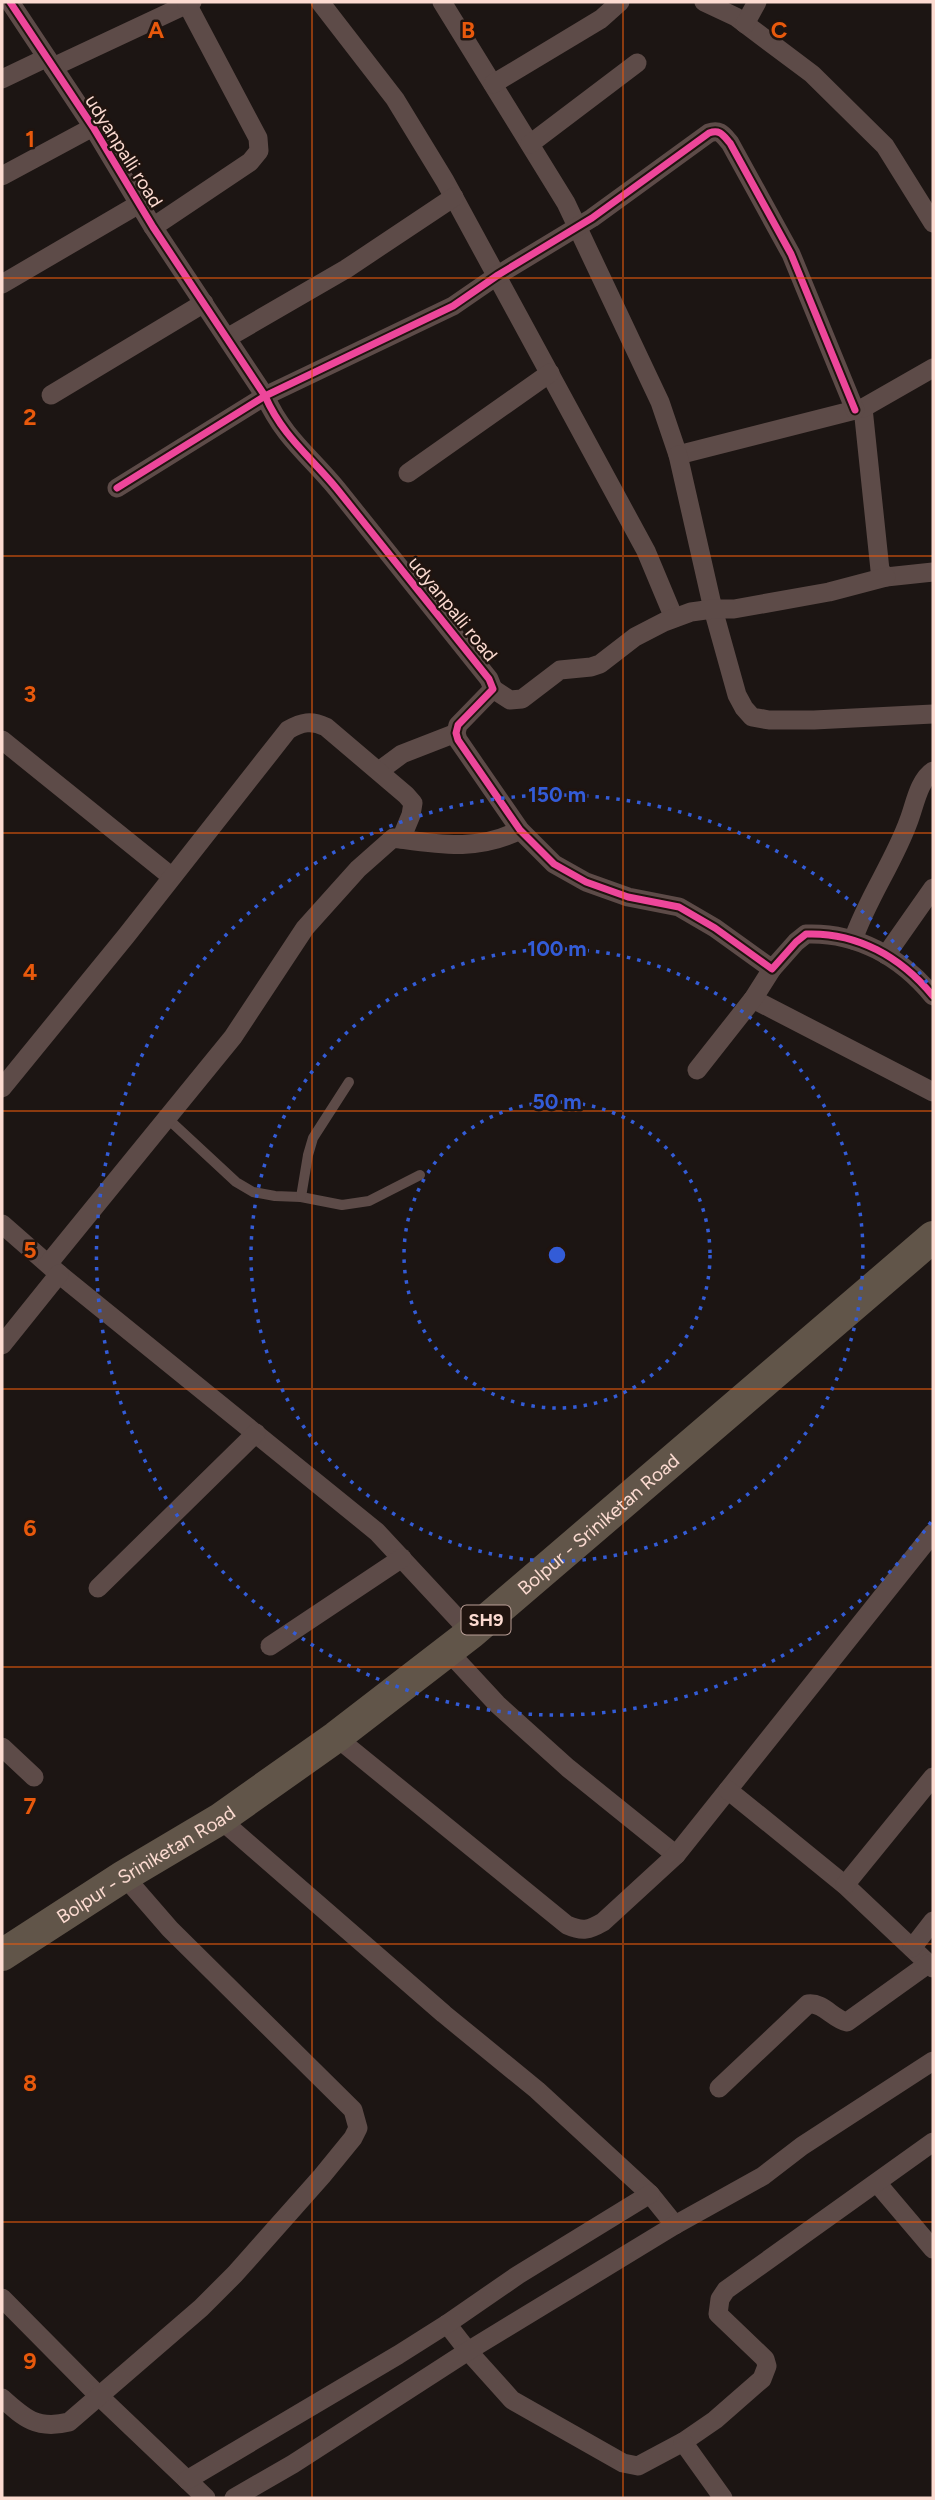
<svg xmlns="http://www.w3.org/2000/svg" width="935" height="2500" font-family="Figtree,sans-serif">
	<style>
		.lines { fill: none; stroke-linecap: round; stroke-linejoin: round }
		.service { stroke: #5d4b48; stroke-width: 10 }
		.minor { stroke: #5d4b48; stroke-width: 19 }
		.primary { stroke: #615549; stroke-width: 32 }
		.cycleway-casing { stroke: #20140f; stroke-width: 11 }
		.cycleway { stroke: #ed469a; stroke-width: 7 }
		.grid { fill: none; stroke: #e8590c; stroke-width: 2; stroke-opacity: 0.55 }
		.ring { fill: none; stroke: #335cd7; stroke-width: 3.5; stroke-dasharray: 3.5 7 }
		.labels { text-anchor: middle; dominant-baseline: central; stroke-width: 5; stroke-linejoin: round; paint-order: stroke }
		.shield { fill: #20140f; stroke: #ba9f97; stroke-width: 2 }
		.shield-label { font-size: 18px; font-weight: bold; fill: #fcdbd1 }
		.street-label { font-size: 19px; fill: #fcdbd1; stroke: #20140f }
		.grid-label { font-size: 23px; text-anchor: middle; font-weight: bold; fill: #e8590c; stroke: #20140f; stroke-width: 5; stroke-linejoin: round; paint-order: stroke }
		.centre { fill: #335cd7; stroke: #20140f; stroke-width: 3.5 }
		.ring-label { font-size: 21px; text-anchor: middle; font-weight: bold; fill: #335cd7; stroke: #20140f; stroke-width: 5; stroke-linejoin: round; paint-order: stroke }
	</style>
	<rect width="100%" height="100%" fill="#1c1513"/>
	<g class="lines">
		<g class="service">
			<polyline points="167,1118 236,1182 253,1192 275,1196 301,1197 342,1205 369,1201 420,1175"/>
			<polyline points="301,1197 308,1155 313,1138 349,1082"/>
		</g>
		<g class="minor">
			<path d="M10 2 93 127 153 227 265 396C283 437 310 456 337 489 388 552 438 616 489 679L493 689 458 725 456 733 458 740 520 830 554 864 586 882 628 897 679 907 715 928 772 969 796 942 806 934C857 932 901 957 933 996"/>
			<polyline points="320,2 395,99 445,181 646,551 674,618"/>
			<polyline points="442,2 566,203 660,402 678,455 863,408 880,570 886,577 933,572"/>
			<polyline points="704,2 736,17 812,74 885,146 933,223"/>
			<polyline points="745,24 757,2"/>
			<polyline points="53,67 192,2"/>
			<polyline points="2,79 46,58"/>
			<polyline points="493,84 601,19 620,2"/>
			<polyline points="530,144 637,63"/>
			<polyline points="2,176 93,127"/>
			<polyline points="153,227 250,162 259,151 258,138 186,2"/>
			<polyline points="2,284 139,204"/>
			<polyline points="227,338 346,269 454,197"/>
			<polyline points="51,395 204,303"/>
			<polyline points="863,408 933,368"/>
			<polyline points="678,455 713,609 737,695 744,708 752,717 769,720 814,720 933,714"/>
			<polyline points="408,473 550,373"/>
			<path d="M117 488 265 396 453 306 498 275 592 218 709 133C720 129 723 135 730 143L791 254 855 410"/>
			<polyline points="493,689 510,700 522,699 560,670 591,667 600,664 635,637 664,622 691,612 713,609 734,609 829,592 886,577"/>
			<polyline points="2,740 172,877"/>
			<polyline points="379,771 402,754 456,733"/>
			<path d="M853 940C868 897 894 862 909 820 915 804 919 780 933 771"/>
			<polyline points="886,955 933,888"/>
			<polyline points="753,999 933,1092"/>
			<polyline points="697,1070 753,999 772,969"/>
			<path d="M2 1088 126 936 288 730C302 722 311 720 326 727L406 795 413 803 411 815 401 839"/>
			<polyline points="2,1224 59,1274 377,1532 471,1633"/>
			<path d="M48 1264 233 1037 305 928 358 869 393 838C438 844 477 852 520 830"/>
			<polyline points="2,1345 59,1274"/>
			<polyline points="98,1588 256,1433"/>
			<polyline points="270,1646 402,1558"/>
			<polyline points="447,1650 497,1704 568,1768 676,1855"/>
			<path d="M336 1737 567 1925C583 1932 589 1930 603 1922L676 1855 933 1533"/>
			<polyline points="2,1747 34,1777"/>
			<polyline points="728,1790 845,1885 933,1968"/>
			<polyline points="220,1819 444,2014 537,2090 650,2194 675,2225"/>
			<polyline points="845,1885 933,1777"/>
			<polyline points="912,1948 933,1921"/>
			<path d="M719 2088 808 2004C823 2002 833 2019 847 2022L928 1964"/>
			<polyline points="877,2183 933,2249"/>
			<polyline points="2,2298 99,2396 206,2498"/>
			<polyline points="447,2324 468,2351 512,2400 623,2463 638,2466 683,2442 715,2420 762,2379 767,2366 765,2359 718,2314 720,2299 726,2290 933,2142"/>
			<path d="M2 2398C24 2418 37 2430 69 2422L201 2308 235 2274 322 2176 353 2138 358 2128 353 2110 170 1929 124 1876"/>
			<polyline points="683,2442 723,2498"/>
			<polyline points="187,2480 398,2355 447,2324 518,2275 650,2194"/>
			<polyline points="234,2498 293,2464 468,2351 675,2225 763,2176 802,2146 933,2061"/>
		</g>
		<path class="primary" id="s1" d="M2 1955 124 1876 220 1819 336 1737 471 1633 933 1237"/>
		<g class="cycleway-casing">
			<g id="cycleway">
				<path d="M10 2 93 127 153 227 265 396C283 437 310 456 337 489 388 552 438 616 489 679L493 689 458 725 456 733 458 740 520 830 554 864 586 882 628 897 679 907 715 928 772 969 796 942 806 934C857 932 901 957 933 996"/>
				<path d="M117 488 265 396 453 306 498 275 592 218 709 133C720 129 723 135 730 143L791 254 855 410"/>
			</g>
		</g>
		<use href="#cycleway" class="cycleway"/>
	</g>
	<path class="grid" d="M312 2V2498M623 2V2498M2 278H933M2 556H933M2 833H933M2 1111H933M2 1389H933M2 1667H933M2 1944H933M2 2222H933"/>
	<g class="ring">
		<circle cx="557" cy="1255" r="153"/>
		<circle cx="557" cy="1255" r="306"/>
		<path d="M931 1522A460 460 0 1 1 931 988"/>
	</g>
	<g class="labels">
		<rect class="shield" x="461.5" y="1605.5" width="49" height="29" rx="5"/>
		<g class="shield-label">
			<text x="486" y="1620">SH9</text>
		</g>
		<g class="street-label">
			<text transform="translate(124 151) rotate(58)">udyanpalli road</text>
			<text transform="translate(453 609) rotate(51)">udyanpalli road</text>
			<text stroke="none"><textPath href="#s1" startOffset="737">Bolpur - Sriniketan Road</textPath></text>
			<text stroke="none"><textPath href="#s1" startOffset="170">Bolpur - Sriniketan Road</textPath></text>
		</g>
	</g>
	<g class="grid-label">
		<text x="156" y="38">A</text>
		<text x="468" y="38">B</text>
		<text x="779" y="38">C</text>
		<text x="30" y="147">1</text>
		<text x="30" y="425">2</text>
		<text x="30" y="702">3</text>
		<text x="30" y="980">4</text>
		<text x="30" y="1258">5</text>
		<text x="30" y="1536">6</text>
		<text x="30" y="1814">7</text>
		<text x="30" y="2091">8</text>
		<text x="30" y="2369">9</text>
	</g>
	<circle cx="557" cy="1255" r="10" class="centre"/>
	<g class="ring-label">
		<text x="557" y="802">150 m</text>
		<text x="557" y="956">100 m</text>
		<text x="557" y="1109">50 m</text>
	</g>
	<rect width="935" height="2500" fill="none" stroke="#fcdbd1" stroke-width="7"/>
</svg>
